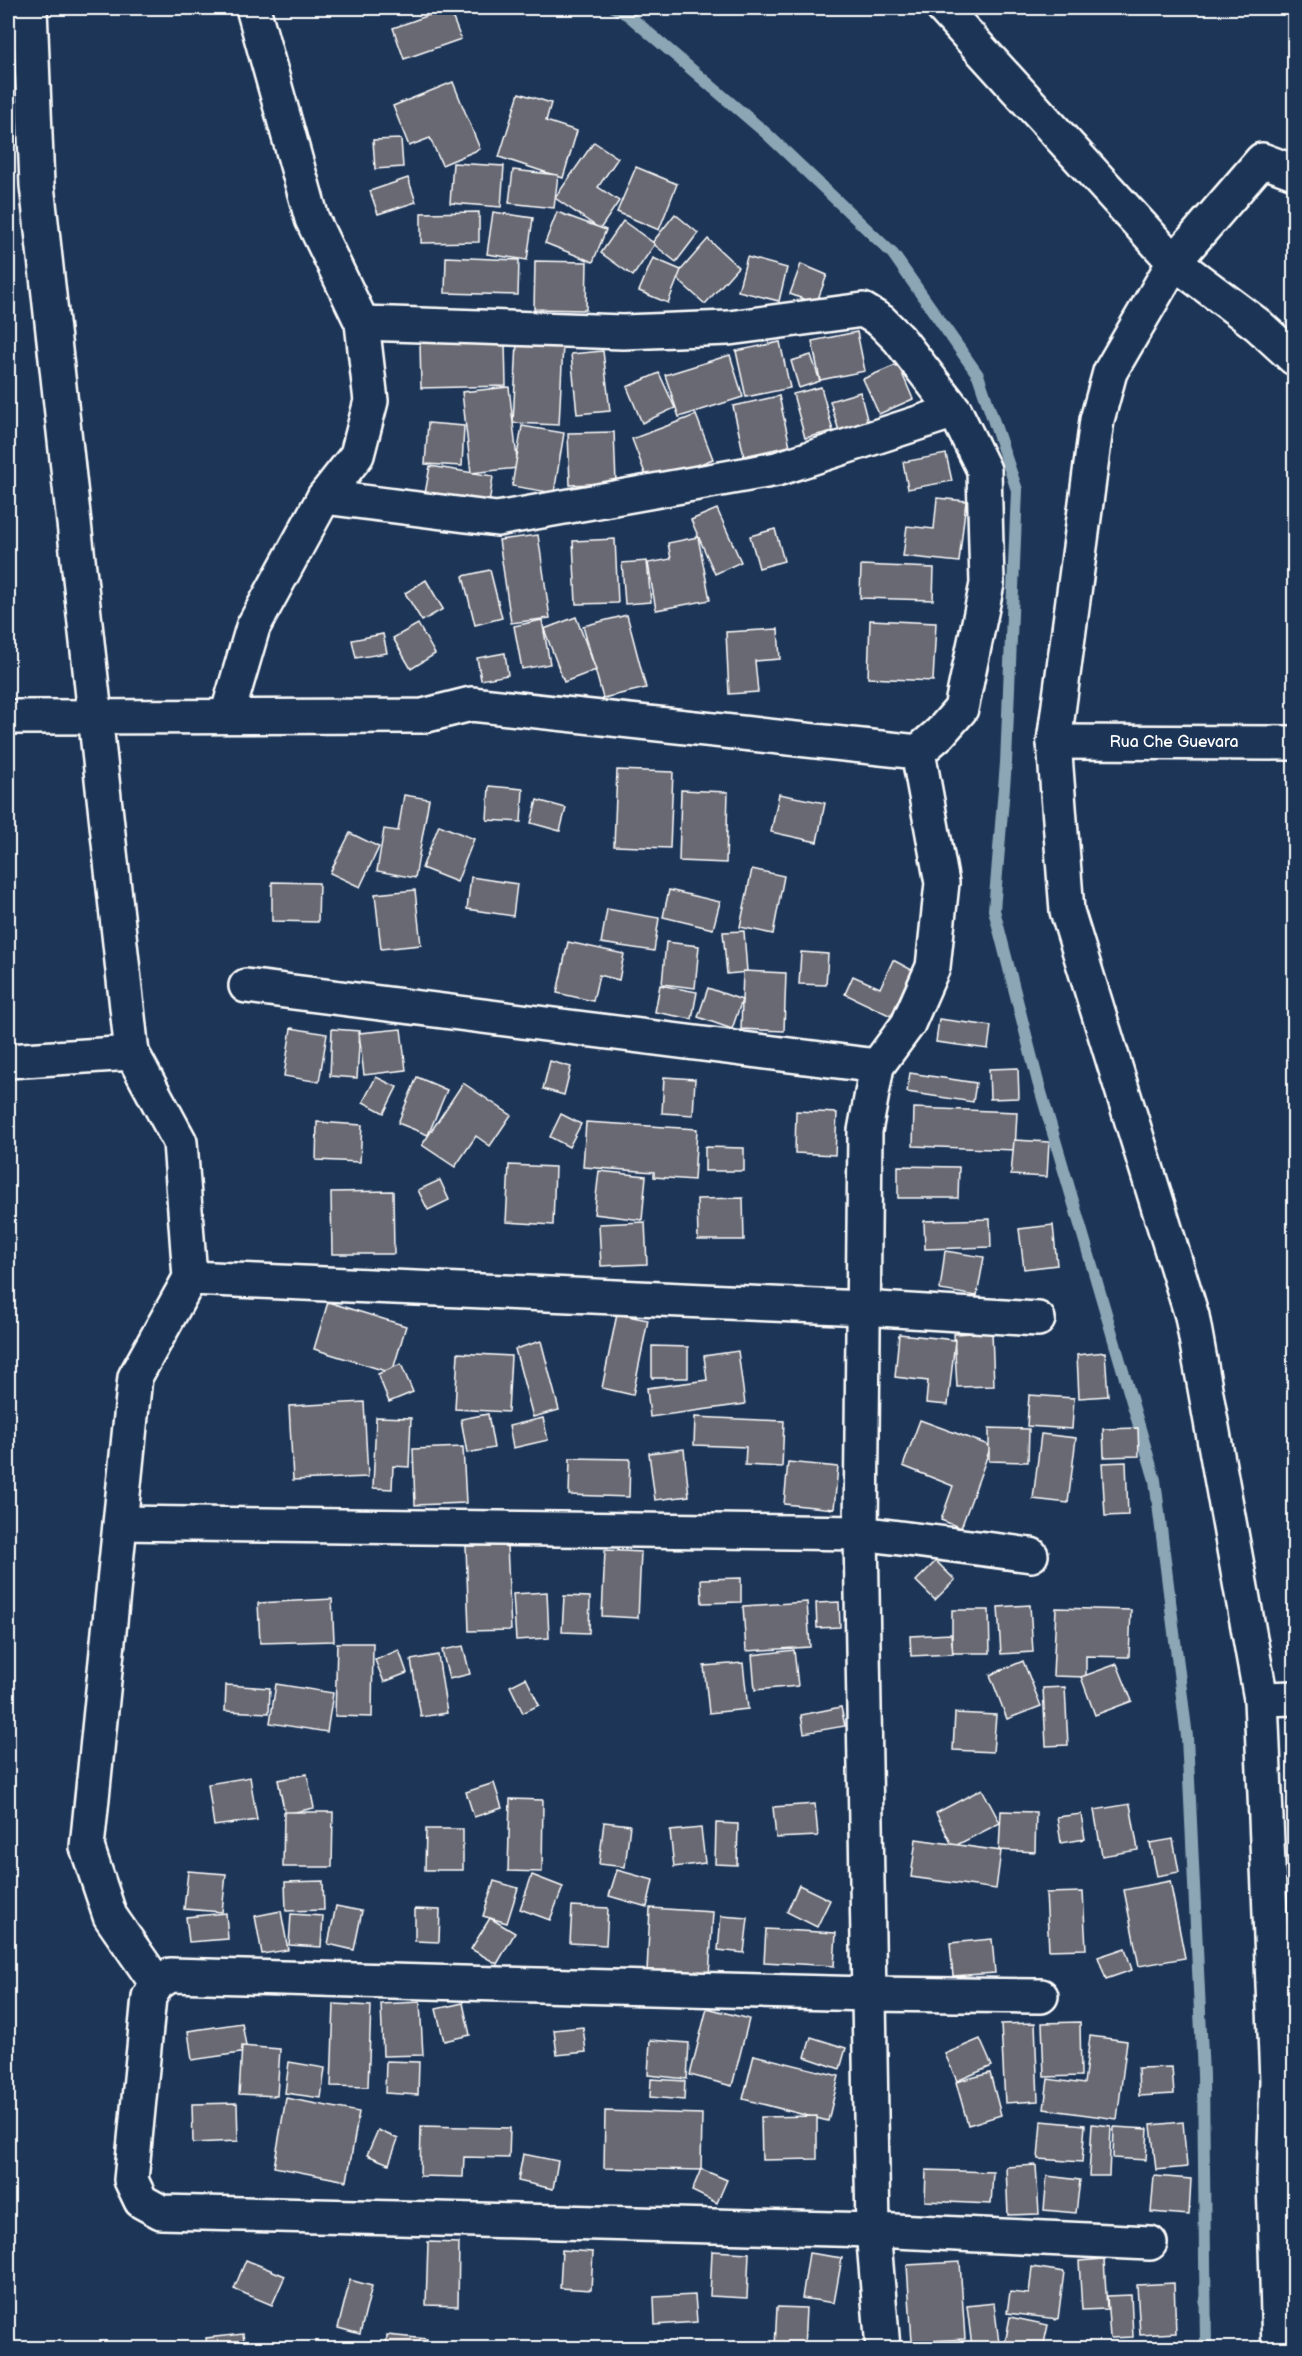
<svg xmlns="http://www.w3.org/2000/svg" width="1302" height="2356" font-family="'Balsamiq Sans',sans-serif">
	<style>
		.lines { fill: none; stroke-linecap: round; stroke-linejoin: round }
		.stream { stroke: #8ca6b5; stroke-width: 12 }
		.building { fill: #696973; stroke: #fff; stroke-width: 1.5 }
		.minor-casing { stroke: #fff; stroke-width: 38 }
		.minor { stroke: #1d3557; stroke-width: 33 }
		.labels { text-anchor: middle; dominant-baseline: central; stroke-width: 6; stroke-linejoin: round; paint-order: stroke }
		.street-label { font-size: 16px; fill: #fff; stroke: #1d3557 }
	</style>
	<rect width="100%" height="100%" fill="#1d3557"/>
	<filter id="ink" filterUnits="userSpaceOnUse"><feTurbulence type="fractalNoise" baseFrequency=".0167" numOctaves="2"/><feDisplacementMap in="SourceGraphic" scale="12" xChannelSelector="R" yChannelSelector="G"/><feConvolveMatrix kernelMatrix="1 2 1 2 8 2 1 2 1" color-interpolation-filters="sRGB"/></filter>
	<g filter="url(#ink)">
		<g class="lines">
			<polyline class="stream" points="615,8 628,15 767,134 893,254 978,375 1017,490 1006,763 994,910 1038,1082 1155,1480 1187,1737 1203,2075 1206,2348"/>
		</g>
		<g class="building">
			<polygon points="449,8 461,39 404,59 393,28"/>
			<polygon points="453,82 480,149 442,165 430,138 409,146 393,106"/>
			<polygon points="519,93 551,103 546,121 577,131 563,178 499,157"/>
			<polygon points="401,139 403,167 375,169 373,140"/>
			<polygon points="594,142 618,158 598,187 619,201 600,229 555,198"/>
			<polygon points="453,163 504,166 501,207 450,203"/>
			<polygon points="636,167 677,184 659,230 617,212"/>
			<polygon points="513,170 558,175 554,208 509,203"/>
			<polygon points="408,178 416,202 378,214 370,191"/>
			<polygon points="479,212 479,242 421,243 421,213"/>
			<polygon points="493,212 533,218 527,260 487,254"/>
			<polygon points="557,212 606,230 593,262 545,243"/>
			<polygon points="675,214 698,233 676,262 652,243"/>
			<polygon points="623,221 655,244 633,276 601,253"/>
			<polygon points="708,239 738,267 705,304 675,277"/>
			<polygon points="446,257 519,260 518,295 445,293"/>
			<polygon points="747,257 787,268 779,301 738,291"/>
			<polygon points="653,258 681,270 668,303 639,291"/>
			<polygon points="535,261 587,262 586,310 534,309"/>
			<polygon points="801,264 827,275 816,304 790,294"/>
			<polygon points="857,332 865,371 820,380 812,341"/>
			<polygon points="505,342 506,386 421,388 420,343"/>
			<polygon points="517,342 563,344 559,425 513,423"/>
			<polygon points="780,342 790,388 746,397 736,351"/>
			<polygon points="603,351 610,411 577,414 571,354"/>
			<polygon points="730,355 743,397 679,417 665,375"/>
			<polygon points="811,355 820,381 799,388 791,361"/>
			<polygon points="898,364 913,399 879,414 863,379"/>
			<polygon points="659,373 675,408 642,423 627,387"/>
			<polygon points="509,387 518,468 471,473 462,392"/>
			<polygon points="821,387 833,431 805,438 793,394"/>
			<polygon points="860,392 868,423 839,431 830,401"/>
			<polygon points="779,396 790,446 744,456 733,406"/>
			<polygon points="696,415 713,459 649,484 632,439"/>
			<polygon points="428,423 464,426 462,466 425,464"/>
			<polygon points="522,426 564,433 554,493 512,486"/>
			<polygon points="614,432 616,483 570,485 568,433"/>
			<polygon points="946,454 952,481 908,489 903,462"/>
			<polygon points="430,466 493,476 489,504 425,494"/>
			<polygon points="937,498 966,501 959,562 903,556 907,526 934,529"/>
			<polygon points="717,509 741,562 715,574 691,520"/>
			<polygon points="775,529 784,561 759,568 750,536"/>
			<polygon points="538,535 550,618 511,623 499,540"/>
			<polygon points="698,537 710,600 656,610 648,563 671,559 668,543"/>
			<polygon points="615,539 618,603 576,604 573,541"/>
			<polygon points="647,561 651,602 625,604 622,563"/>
			<polygon points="861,565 934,568 933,600 860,598"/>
			<polygon points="490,570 502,618 475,625 463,576"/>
			<polygon points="426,580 443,609 422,621 405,593"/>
			<polygon points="627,615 646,688 603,698 583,626"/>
			<polygon points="576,617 596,670 564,682 544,629"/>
			<polygon points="542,620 550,664 522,669 514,626"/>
			<polygon points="870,620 936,623 933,681 868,678"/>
			<polygon points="418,624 435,654 411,669 393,638"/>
			<polygon points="778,629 780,659 755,661 758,692 729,694 726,632"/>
			<polygon points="383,634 387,653 356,658 352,640"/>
			<polygon points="505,653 508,675 481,680 477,658"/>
			<polygon points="617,770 673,772 670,848 614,846"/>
			<polygon points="489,786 523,789 521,822 487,820"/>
			<polygon points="681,790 728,792 726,863 679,861"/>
			<polygon points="779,794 825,803 817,842 771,832"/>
			<polygon points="404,795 429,799 415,878 377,871 384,829 398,831"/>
			<polygon points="537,800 566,808 560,831 531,823"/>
			<polygon points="439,825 474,839 457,882 422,868"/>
			<polygon points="350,833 379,847 360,887 330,873"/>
			<polygon points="752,869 784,876 773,934 740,927"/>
			<polygon points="471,877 517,884 513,916 467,909"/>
			<polygon points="272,882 319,883 318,922 272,921"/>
			<polygon points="415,890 421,945 381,949 375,894"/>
			<polygon points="669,890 720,902 713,929 663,917"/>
			<polygon points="607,909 659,918 654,951 601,943"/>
			<polygon points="744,931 747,972 727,974 723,932"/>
			<polygon points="568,942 624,954 619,980 599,975 593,1001 557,993"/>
			<polygon points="666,942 699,946 695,988 662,984"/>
			<polygon points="801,952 828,954 826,985 799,984"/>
			<polygon points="893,960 912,970 891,1016 845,994 853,976 880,988"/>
			<polygon points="743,971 786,973 784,1031 741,1029"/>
			<polygon points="660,985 697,992 692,1019 655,1012"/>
			<polygon points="708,988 742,1000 732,1029 698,1017"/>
			<polygon points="939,1019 991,1026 988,1049 936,1042"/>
			<polygon points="291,1028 327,1034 319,1082 284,1076"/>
			<polygon points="332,1029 360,1031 357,1078 330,1076"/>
			<polygon points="401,1029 406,1070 364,1075 359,1033"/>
			<polygon points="550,1061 571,1067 564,1095 543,1089"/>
			<polygon points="1018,1068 1019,1098 990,1099 989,1069"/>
			<polygon points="910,1073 976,1083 973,1102 907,1092"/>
			<polygon points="376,1077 397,1087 384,1113 363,1102"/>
			<polygon points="417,1077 447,1090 428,1135 398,1123"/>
			<polygon points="664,1077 695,1079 693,1115 662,1113"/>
			<polygon points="463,1083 511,1115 490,1146 476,1136 455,1167 422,1145"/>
			<polygon points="914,1108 1017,1112 1015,1150 913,1146"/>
			<polygon points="796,1111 837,1113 835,1155 795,1153"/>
			<polygon points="561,1114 581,1124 569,1147 550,1137"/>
			<polygon points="317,1122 362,1125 360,1162 316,1160"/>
			<polygon points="586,1122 697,1129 694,1180 654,1177 654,1172 583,1167"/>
			<polygon points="1014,1140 1049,1142 1047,1177 1011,1175"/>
			<polygon points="705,1147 744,1148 744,1171 705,1171"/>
			<polygon points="509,1165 555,1167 553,1225 506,1222"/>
			<polygon points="898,1166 959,1167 958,1198 898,1198"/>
			<polygon points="599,1171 646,1176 642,1220 594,1214"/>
			<polygon points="440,1180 449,1200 428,1210 418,1190"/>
			<polygon points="393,1191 394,1254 332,1254 331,1192"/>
			<polygon points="743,1198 744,1240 698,1240 697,1199"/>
			<polygon points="990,1219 991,1247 925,1249 924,1221"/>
			<polygon points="645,1222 647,1264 601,1266 599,1224"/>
			<polygon points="1053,1225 1057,1265 1024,1269 1019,1229"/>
			<polygon points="945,1251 984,1257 977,1296 940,1290"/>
			<polygon points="328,1302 406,1326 392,1373 314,1349"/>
			<polygon points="617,1314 648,1320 633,1395 602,1388"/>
			<polygon points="992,1332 994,1386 957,1387 954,1334"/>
			<polygon points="899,1334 955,1340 948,1405 926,1403 928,1381 895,1377"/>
			<polygon points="541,1341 559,1410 533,1417 515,1349"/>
			<polygon points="652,1346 688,1347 688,1378 652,1378"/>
			<polygon points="738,1351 745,1404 650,1417 647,1388 707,1380 704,1356"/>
			<polygon points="1105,1352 1108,1396 1079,1398 1077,1355"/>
			<polygon points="458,1353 511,1356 508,1412 455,1409"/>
			<polygon points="401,1364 413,1392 389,1402 378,1374"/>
			<polygon points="1029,1395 1074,1398 1072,1429 1027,1426"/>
			<polygon points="364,1402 368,1477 293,1480 289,1406"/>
			<polygon points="488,1414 494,1448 467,1453 461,1419"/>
			<polygon points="376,1417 411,1418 409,1467 393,1466 392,1489 373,1488"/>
			<polygon points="695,1417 784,1421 782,1467 745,1465 746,1447 694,1445"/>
			<polygon points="543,1418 548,1440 513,1448 509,1426"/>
			<polygon points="920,1420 991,1446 961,1528 941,1520 953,1486 903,1466"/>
			<polygon points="989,1428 1029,1429 1028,1462 989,1461"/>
			<polygon points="1138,1428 1139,1456 1104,1457 1103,1429"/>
			<polygon points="1041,1434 1076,1438 1068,1503 1033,1499"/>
			<polygon points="463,1447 466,1503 415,1505 413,1449"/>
			<polygon points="684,1449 689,1496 655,1500 649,1453"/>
			<polygon points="570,1458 630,1459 629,1497 569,1495"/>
			<polygon points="788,1462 838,1467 834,1509 784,1504"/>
			<polygon points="1126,1462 1128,1515 1105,1516 1102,1463"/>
			<polygon points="507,1545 511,1630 469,1631 466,1546"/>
			<polygon points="605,1550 641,1552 638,1618 602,1616"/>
			<polygon points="936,1561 955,1580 935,1600 916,1581"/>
			<polygon points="741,1578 741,1602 702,1603 701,1579"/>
			<polygon points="547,1592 549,1638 516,1640 513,1594"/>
			<polygon points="564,1596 590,1597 589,1633 562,1632"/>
			<polygon points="332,1599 334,1641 260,1643 258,1603"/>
			<polygon points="807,1602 810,1647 746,1651 743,1606"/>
			<polygon points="839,1602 840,1627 817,1628 816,1603"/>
			<polygon points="1030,1605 1033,1652 1001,1654 998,1607"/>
			<polygon points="1056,1608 1131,1610 1129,1657 1086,1656 1086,1677 1053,1676"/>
			<polygon points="952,1610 989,1610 990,1653 952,1653"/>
			<polygon points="951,1634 953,1654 911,1656 910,1636"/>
			<polygon points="337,1643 373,1643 372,1717 335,1716"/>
			<polygon points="463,1646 470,1674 449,1679 442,1650"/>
			<polygon points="399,1650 407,1673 384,1682 375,1660"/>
			<polygon points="794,1650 798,1686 755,1690 752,1655"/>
			<polygon points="438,1655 447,1713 421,1717 411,1660"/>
			<polygon points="1023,1661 1041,1706 1007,1719 990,1675"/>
			<polygon points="743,1663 748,1709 709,1713 704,1666"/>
			<polygon points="1117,1664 1132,1701 1095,1715 1081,1677"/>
			<polygon points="526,1678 539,1705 523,1713 510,1686"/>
			<polygon points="276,1684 333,1693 327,1732 270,1723"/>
			<polygon points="226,1685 270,1688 269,1713 225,1711"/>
			<polygon points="1065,1687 1068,1745 1046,1746 1043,1688"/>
			<polygon points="841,1707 845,1726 804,1733 801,1715"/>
			<polygon points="955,1713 996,1715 993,1752 953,1750"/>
			<polygon points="307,1774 314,1808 285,1814 278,1780"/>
			<polygon points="250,1777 257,1820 214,1826 208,1784"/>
			<polygon points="494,1783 502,1808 474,1817 466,1792"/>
			<polygon points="982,1789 1000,1823 953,1847 936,1813"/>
			<polygon points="510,1799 543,1800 542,1872 508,1871"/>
			<polygon points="815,1804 818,1836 776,1838 773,1807"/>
			<polygon points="1130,1804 1138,1850 1102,1856 1094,1810"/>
			<polygon points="1001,1811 1036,1812 1035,1852 999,1850"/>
			<polygon points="284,1812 333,1812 332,1867 283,1867"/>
			<polygon points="1081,1814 1085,1839 1061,1843 1057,1817"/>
			<polygon points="604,1822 630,1825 625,1867 599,1864"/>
			<polygon points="716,1823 738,1824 737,1865 715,1864"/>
			<polygon points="701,1828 705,1863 674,1867 670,1831"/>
			<polygon points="426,1829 463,1829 463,1870 425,1870"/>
			<polygon points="916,1839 1001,1851 996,1889 911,1877"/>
			<polygon points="1173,1839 1179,1872 1157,1876 1150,1843"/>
			<polygon points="617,1870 653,1880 647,1907 609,1896"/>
			<polygon points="188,1871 226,1874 222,1912 184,1909"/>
			<polygon points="532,1875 563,1887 550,1920 520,1909"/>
			<polygon points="323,1881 324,1910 286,1911 285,1882"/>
			<polygon points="494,1881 518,1888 507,1923 483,1916"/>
			<polygon points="1170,1881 1185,1958 1139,1966 1124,1890"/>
			<polygon points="799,1885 830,1900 817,1927 787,1912"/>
			<polygon points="1083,1892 1086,1949 1049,1950 1046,1893"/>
			<polygon points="336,1906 362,1911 354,1950 328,1944"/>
			<polygon points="572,1906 608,1908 606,1945 570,1943"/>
			<polygon points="650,1908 713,1912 709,1976 647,1972"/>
			<polygon points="415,1909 440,1910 439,1942 415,1941"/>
			<polygon points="281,1911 288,1950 262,1954 255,1916"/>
			<polygon points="226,1913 228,1939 189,1942 186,1917"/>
			<polygon points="291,1914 323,1916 321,1947 289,1945"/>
			<polygon points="721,1916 748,1918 744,1953 718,1950"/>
			<polygon points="490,1918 515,1933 497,1964 471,1949"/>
			<polygon points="766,1929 836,1933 834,1966 764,1962"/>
			<polygon points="992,1939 995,1973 953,1976 950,1943"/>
			<polygon points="1125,1948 1132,1970 1106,1979 1098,1957"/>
			<polygon points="420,2002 423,2055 383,2056 381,2004"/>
			<polygon points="463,2003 470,2035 444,2041 436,2009"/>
			<polygon points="334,2004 371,2006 368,2087 331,2086"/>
			<polygon points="707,2008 749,2019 732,2086 690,2075"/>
			<polygon points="1080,2022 1081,2076 1044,2077 1042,2023"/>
			<polygon points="242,2023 247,2052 192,2060 188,2031"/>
			<polygon points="1035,2023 1038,2101 1005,2103 1001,2024"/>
			<polygon points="583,2027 586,2052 557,2055 554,2030"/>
			<polygon points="1090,2036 1127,2041 1117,2119 1044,2109 1048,2079 1084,2084"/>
			<polygon points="811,2037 846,2048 840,2069 805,2057"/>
			<polygon points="980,2039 992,2066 957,2081 945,2054"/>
			<polygon points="650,2040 689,2043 687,2079 648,2075"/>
			<polygon points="242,2046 280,2049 277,2096 239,2094"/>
			<polygon points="754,2055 839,2076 828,2121 743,2099"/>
			<polygon points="386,2061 419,2062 418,2095 385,2093"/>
			<polygon points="289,2062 325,2068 321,2098 285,2093"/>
			<polygon points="1172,2067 1174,2094 1139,2096 1138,2068"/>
			<polygon points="990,2073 1001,2115 968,2125 956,2082"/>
			<polygon points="651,2079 685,2081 684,2100 650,2097"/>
			<polygon points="286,2098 359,2112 347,2181 274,2167"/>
			<polygon points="237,2103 238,2141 193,2143 192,2104"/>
			<polygon points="605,2111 702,2114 701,2170 604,2168"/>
			<polygon points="817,2116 817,2159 762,2160 761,2117"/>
			<polygon points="1041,2121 1085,2125 1082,2162 1038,2159"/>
			<polygon points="1183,2122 1187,2167 1156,2170 1151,2125"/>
			<polygon points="1092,2124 1111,2126 1109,2176 1089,2176"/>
			<polygon points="421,2126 510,2128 509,2158 464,2157 463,2177 420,2176"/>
			<polygon points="1114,2127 1148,2129 1146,2160 1113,2158"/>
			<polygon points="378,2130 398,2139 389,2164 367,2155"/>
			<polygon points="523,2154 558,2161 553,2189 518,2181"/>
			<polygon points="1036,2165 1039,2214 1008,2215 1006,2167"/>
			<polygon points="701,2169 727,2180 717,2203 692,2191"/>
			<polygon points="926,2170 993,2172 991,2204 925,2201"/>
			<polygon points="1047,2176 1080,2180 1076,2213 1044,2210"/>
			<polygon points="1154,2176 1191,2179 1189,2215 1151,2212"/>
			<polygon points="428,2242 459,2243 458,2306 426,2305"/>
			<polygon points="562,2250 593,2252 591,2290 560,2288"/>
			<polygon points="712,2251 749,2253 747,2298 710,2296"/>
			<polygon points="809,2253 842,2258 834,2303 802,2298"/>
			<polygon points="1104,2259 1107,2309 1082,2310 1079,2261"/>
			<polygon points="246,2260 285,2276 272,2305 234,2289"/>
			<polygon points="960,2262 965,2339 912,2342 907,2265"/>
			<polygon points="1032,2267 1064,2272 1058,2319 1007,2313 1010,2292 1029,2294"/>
			<polygon points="350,2280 372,2286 360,2334 338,2328"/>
			<polygon points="1174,2283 1176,2333 1140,2335 1137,2285"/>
			<polygon points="695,2295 697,2322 655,2325 654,2297"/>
			<polygon points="1131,2295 1133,2337 1110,2338 1107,2296"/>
			<polygon points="994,2303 999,2343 972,2347 967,2306"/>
			<polygon points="777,2307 806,2308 804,2348 775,2347"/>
			<polygon points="1010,2317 1048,2325 1043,2348 1022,2348 1005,2344"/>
			<polygon points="243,2334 245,2348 207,2348 206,2338"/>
			<polygon points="387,2335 427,2339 426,2348 386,2348"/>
			<polygon points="364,2344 364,2348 341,2348 341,2345"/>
		</g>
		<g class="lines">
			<g class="minor-casing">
				<g id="minor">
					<polyline points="30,8 37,185 132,1053 180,1142 190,1278 135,1377 87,1847 110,1916 157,1984"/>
					<polyline points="943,8 1174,262 1110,372 1097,420 1054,742 1067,911 1192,1316 1261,1699 1277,2080 1274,2179 1279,2348"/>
					<polyline points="1294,172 1262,160 1174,262 1258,325 1294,358"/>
					<polyline points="324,497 497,519 777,469 955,411"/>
					<polyline points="227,716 253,627 324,497 357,455 371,401 362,323 312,219 253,8"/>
					<polyline points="8,717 423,716 471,704 918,752 940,733 961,709 987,584 984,470 955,411 899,339 881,321 863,310 729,328 623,332 362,323"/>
					<polyline points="1054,742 1294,743"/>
					<polyline points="246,986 877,1066"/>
					<polyline points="8,1061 132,1053"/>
					<polyline points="190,1278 863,1308 1038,1319"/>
					<polyline points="121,1523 861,1533 1031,1555"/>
					<polyline points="1261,1699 1294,1698"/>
					<polyline points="1041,1996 869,1994 170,1975 157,1984 149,1997 131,2180 141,2201 161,2212 873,2230 1150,2243"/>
					<polyline points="883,2348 873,2230 861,1533 865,1131 877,1066 908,1024 933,967 942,883 918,752"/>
				</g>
			</g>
			<use href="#minor" class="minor"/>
		</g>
	</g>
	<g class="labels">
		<g class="street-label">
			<text x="1174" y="742">Rua Che Guevara</text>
		</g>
	</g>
	<rect width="1302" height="2356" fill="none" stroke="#1d3557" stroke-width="30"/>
	<rect x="15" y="15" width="1272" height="2326" fill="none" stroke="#fff" stroke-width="2" filter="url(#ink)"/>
</svg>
